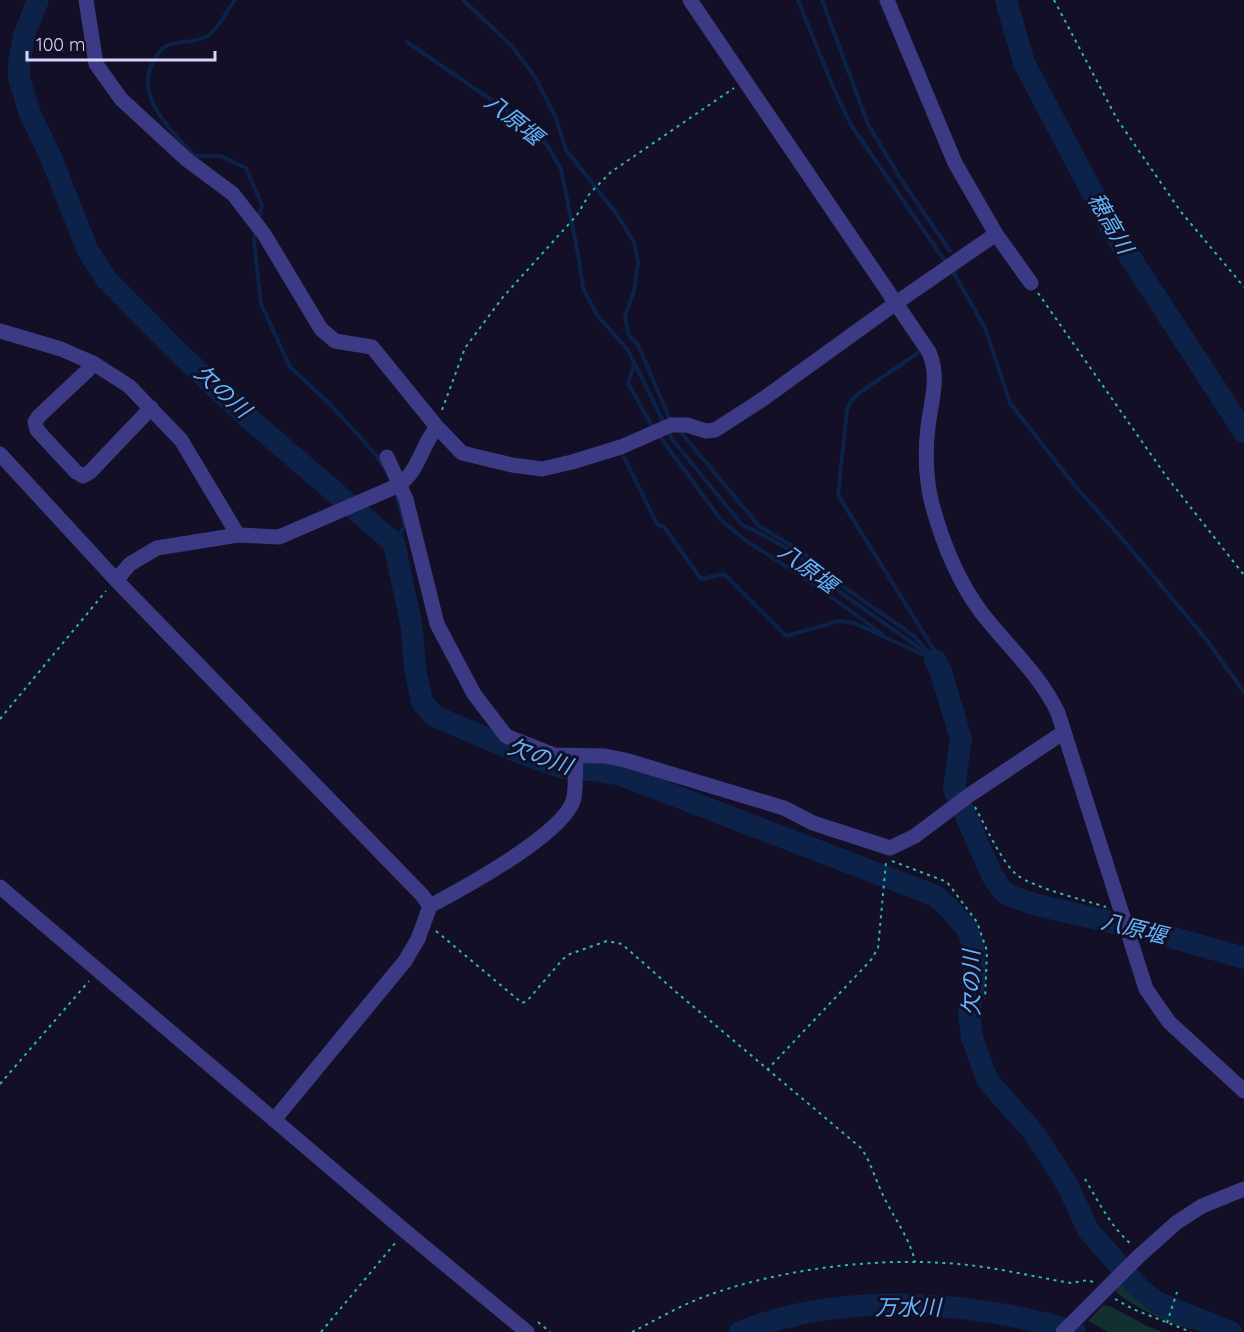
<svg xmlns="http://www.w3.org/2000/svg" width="1244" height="1332" font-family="Quicksand,'Noto Sans JP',sans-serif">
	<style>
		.green { fill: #12302f }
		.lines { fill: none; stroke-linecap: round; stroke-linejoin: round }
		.stream { stroke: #0c2248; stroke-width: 4 }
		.river { stroke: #0c2248; stroke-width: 22 }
		.path { stroke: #2fb8b0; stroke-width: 2; stroke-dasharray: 3 4.5; stroke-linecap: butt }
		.minor { stroke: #3d3a85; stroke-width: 15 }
		.labels { text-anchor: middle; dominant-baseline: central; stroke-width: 6; stroke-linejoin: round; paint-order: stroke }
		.water-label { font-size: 22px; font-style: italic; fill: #62b6ff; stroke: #130f26 }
	</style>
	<rect width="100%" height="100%" fill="#130f26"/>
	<g class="green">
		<path d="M1124 1282 1151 1305 1212 1332C1185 1332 1138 1310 1117 1293L1116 1288Z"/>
		<polygon points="1103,1305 1110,1306 1147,1326 1163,1332 1108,1332 1088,1321"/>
	</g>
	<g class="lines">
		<g class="stream">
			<path d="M235 0C227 10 220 26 210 34 196 45 173 39 162 49 159 52 156 57 154 61 132 95 173 132 194 156H221L246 168 262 205 259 219"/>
			<polyline points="463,0 512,46 535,77 556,118 566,150 616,213 634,242 638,262 634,291 625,316 628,334 638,345 669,417 673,422"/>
			<polyline points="798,0 833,87 851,125 947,264"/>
			<polyline points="822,0 868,124 900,178 950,251"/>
			<polyline points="407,42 525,123 547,145 561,169 578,254 583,288 597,315 628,350 664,423"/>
			<polyline points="256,232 254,242 261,304 290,367 330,404 376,455 384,468"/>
			<polyline points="952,270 985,328 1010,403 1075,486 1119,535 1206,639 1244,692"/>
			<polyline points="918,353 859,393 851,401 847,410 838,495 934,650 935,659"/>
			<polyline points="634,365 628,383 653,428"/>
			<polyline points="668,430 672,439 742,525 754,530 797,554 840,592 929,655"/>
			<polyline points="679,430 759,526 802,552 838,583 914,636 935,660"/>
			<polyline points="658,434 721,520 745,540 812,583 882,634"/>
			<polyline points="624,457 657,524 664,527 701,579 724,574 786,636 839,621 854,623 926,656"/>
			<polyline points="394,543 405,526 397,497"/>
		</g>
		<g class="river">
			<polyline points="38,0 24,36 19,62 19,79 31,116 50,155 88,251 107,280 178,352 246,416 394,543 412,628 415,669 422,702 434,716 518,752 563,768 591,770 621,775 936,896 949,908 968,930 973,945 975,980 969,1013 972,1038 988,1081 1034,1133 1067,1184 1088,1230 1139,1288 1158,1303 1231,1332"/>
			<polyline points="1006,0 1024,63 1111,228 1244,432"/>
			<polyline points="935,660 940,669 961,739 954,789 992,875 1001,889 1010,896 1037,905 1146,930 1244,958"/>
			<path d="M740 1332C842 1291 972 1300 1075 1332"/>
		</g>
		<g class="path">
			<polyline points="1054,0 1117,119 1181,212 1244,287"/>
			<polyline points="1038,293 1166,476 1244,575"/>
			<polyline points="442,410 465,348 503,297 577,215 590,193 611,172 734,88"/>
			<polyline points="0,719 106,591"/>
			<path d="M975 807C985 825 1002 863 1017 875 1034 888 1084 900 1106 907"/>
			<polyline points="892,861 947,882 977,922 987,951 985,999"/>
			<path d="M436 931 522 1003 527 1001 563 959 570 954 607 941 622 944 676 992 861 1148C871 1162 875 1179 883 1195 893 1217 910 1238 915 1262"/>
			<polyline points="767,1070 871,960 878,948 886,862"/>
			<polyline points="0,1084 89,981"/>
			<path d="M1085 1179C1098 1201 1111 1227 1131 1244"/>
			<polyline points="1115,1299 1133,1309 1191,1332"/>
			<polyline points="538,1322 550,1332"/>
			<polyline points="1167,1323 1177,1292"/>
			<polyline points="321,1332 396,1242"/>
			<path d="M632 1332C656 1320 681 1305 706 1296 778 1270 868 1258 944 1263 987 1265 1029 1276 1071 1283L1088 1280 1095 1283"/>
		</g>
		<g class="minor">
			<polyline points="86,0 96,64 121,99 186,159 233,194 264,234 321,329 335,341 372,347 437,427 462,453 512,465 542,469 572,462 621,447 671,425 687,425 706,431 715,430 763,399 896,303 996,234"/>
			<path d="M690 0 929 352C940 377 931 401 928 427 925 452 926 480 932 504 942 541 958 581 981 612 1007 646 1040 674 1058 713L1146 989 1169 1022 1244 1091"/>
			<polyline points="887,0 955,163 996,234 1031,283"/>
			<polyline points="0,331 61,349 93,363 129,386 181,440 238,535"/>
			<polyline points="93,363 88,370 39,416 35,422 37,430 76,472 83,476 90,472 151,408"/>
			<polyline points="0,454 116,580 422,895 430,906"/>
			<polyline points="387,457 406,499 437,624 474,694 506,736 554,755 605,756 625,760 784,808 813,823 890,848 915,836 968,796 1064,732"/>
			<path d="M116 580 130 564 157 548 238 535 279 537 397 486C419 473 421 445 437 427"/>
			<polyline points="0,887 405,1231 527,1332"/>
			<path d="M274 1120 405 961 418 939 430 906C462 889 566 833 574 798 576 785 575 769 576 756"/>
			<polyline points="1063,1332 1138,1257 1176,1223 1202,1206 1244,1189"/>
		</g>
	</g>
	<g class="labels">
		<g class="water-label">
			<text transform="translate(514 119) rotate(39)">八原堰</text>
			<text transform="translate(1111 223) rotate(60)">穂高川</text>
			<text transform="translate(223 391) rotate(42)">欠の川</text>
			<text transform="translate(808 568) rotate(37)">八原堰</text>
			<text transform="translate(540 756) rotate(19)">欠の川</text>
			<text transform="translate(1134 928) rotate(14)">八原堰</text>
			<text transform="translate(971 983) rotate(-90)">欠の川</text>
			<text x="908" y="1307">万水川</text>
		</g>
	</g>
	<path d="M27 51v9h188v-9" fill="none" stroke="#d9d4ff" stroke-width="3"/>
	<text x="36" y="51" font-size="18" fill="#d9d4ff" stroke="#130f26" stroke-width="4.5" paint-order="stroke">100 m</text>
</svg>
